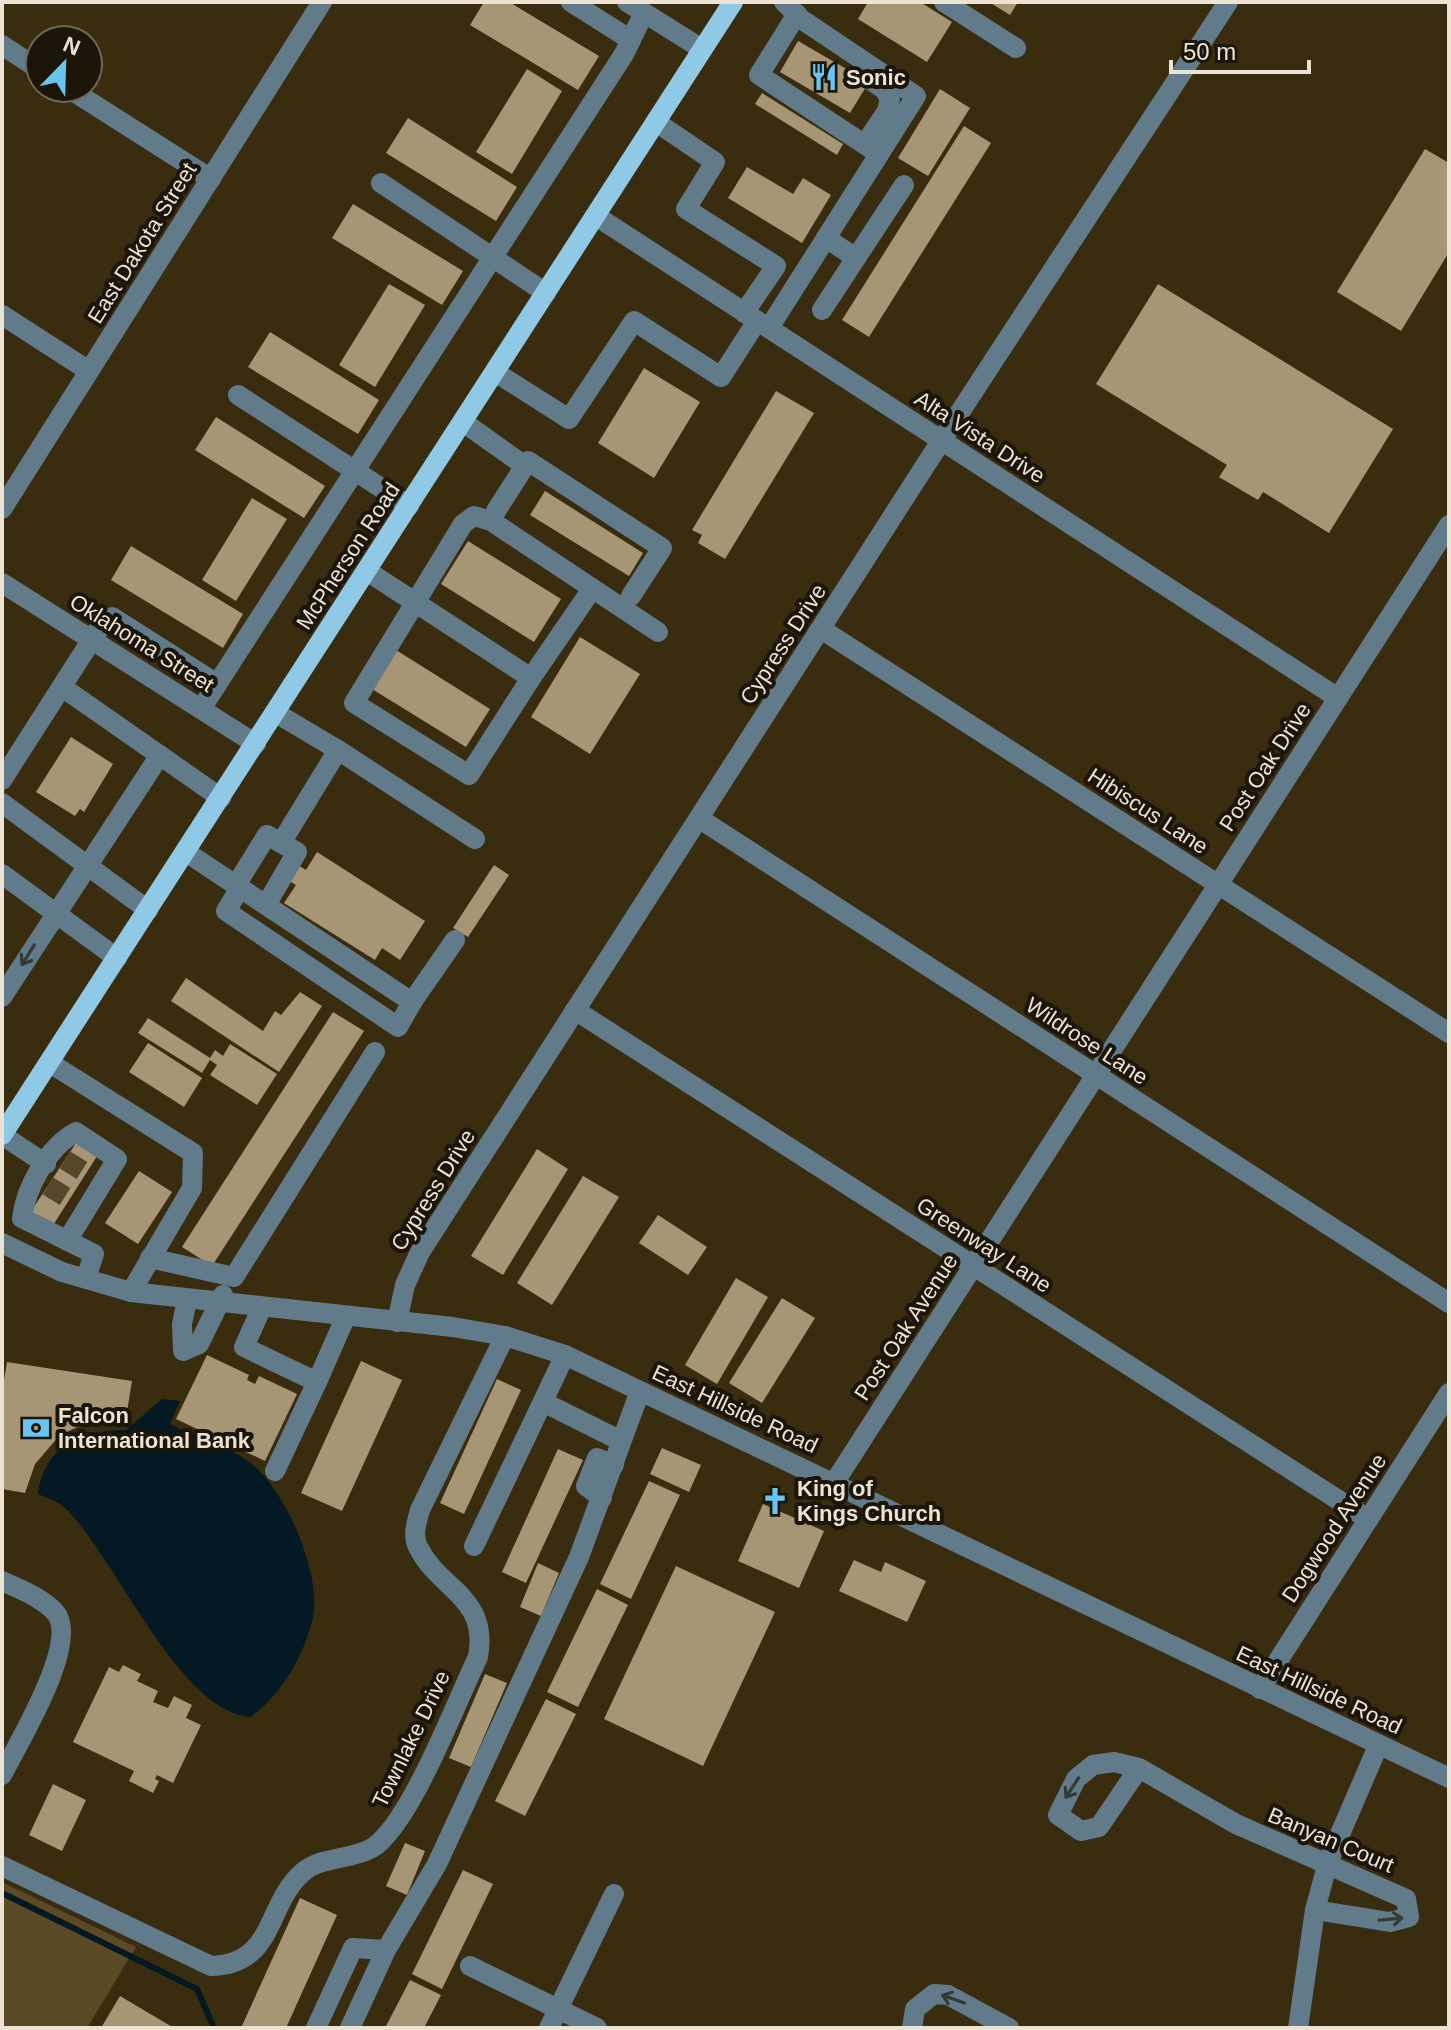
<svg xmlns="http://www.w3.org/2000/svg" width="1451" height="2030" font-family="Helvetica,sans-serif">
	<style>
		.green { fill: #5c4925 }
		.water { fill: #041923 }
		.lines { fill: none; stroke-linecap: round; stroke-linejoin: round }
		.stream { stroke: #041923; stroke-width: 6 }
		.building { fill: #a79676 }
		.minor-tunnel { stroke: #55472b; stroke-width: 20; stroke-dasharray: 20 10; stroke-linecap: butt }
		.minor { stroke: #617b8a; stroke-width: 20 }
		.major { stroke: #90c9e6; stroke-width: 20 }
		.oneway { stroke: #343936 }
		.labels { text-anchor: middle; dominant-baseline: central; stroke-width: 8; stroke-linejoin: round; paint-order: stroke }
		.poi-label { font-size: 22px; font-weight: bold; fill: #ece3d2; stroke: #1c1509; text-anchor: start }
		.street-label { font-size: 22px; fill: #ece3d2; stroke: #1c1509 }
	</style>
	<rect width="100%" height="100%" fill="#3a2c0e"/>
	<polygon class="green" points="2,1882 136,1947 87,2028 2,2028"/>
	<path class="water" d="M162 1399 180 1401 170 1424C195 1436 225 1445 248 1461 285 1487 324 1577 312 1621 303 1657 281 1696 250 1717 178 1711 114 1554 65 1508 58 1501 47 1498 38 1494 44 1445 83 1430 126 1430Z"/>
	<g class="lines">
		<polyline class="stream" points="2,1893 197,1989 214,2028"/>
	</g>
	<g class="building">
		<polygon points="484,2 509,2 599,56 578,90 470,25"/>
		<polygon points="868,2 920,2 952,22 927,62 858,19"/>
		<polygon points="989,2 1018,2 1010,15"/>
		<polygon points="798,41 869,82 850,113 780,72"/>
		<polygon points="527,69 562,91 512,174 476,152"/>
		<polygon points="940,89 970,108 928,176 898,158"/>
		<polygon points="762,93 843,144 837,155 755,104"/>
		<polygon points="408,118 517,187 496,221 386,153"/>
		<polygon points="964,126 991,143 869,337 842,320"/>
		<polygon points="1425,149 1449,163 1449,252 1401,331 1337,292"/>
		<polygon points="747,167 793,194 803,178 831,195 802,243 728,198"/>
		<polygon points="353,204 463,271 442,305 332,238"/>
		<polygon points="389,284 425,305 375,387 339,365"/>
		<polygon points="1158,284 1393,429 1329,533 1263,492 1258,500 1219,477 1227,465 1096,384"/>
		<polygon points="270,332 379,400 358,434 248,367"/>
		<polygon points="644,368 700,402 654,478 598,443"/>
		<polygon points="776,391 814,413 725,559 698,543 702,535 692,530"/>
		<polygon points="216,417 325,486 304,518 195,450"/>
		<polygon points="545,491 643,553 629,576 530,515"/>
		<polygon points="252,498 287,519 236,601 202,580"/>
		<polygon points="468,541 561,599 534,642 441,584"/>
		<polygon points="131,546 243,614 223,648 111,580"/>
		<polygon points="580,637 640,674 590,754 531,717"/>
		<polygon points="396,650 490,709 466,747 372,689"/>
		<polygon points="71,737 113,764 84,812 80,809 75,816 36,792"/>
		<polygon points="317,852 425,921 400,960 382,948 375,960 284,903 296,885 286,879 296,864 306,870"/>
		<polygon points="494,865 509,875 468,937 453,928"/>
		<polygon points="186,978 263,1031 275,1011 281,1015 300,992 322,1006 279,1072 171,1001"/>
		<polygon points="333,1012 364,1031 212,1266 182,1247"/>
		<polygon points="148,1018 210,1058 215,1050 223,1056 230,1044 277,1074 257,1105 210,1075 217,1065 210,1060 202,1073 138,1033"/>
		<polygon points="148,1043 202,1078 184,1107 129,1072"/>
		<polygon points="78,1140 99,1153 50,1230 28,1216"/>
		<polygon points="537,1149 568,1169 503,1275 471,1256"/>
		<polygon points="139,1171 172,1192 138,1244 105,1223"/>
		<polygon points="583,1176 619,1197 552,1305 517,1283"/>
		<polygon points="658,1215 707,1247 688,1275 639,1243"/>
		<polygon points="736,1278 768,1297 717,1384 685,1365"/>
		<polygon points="782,1298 815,1318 762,1403 729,1383"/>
		<polygon points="207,1355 249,1375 247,1380 255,1384 259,1376 297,1394 265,1461 176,1419"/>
		<polygon points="361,1361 402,1380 342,1511 301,1493"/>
		<polygon points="7,1362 132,1381 126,1418 95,1419 60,1435 35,1464 25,1493 2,1489 2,1392"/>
		<polygon points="497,1379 521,1390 464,1514 440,1503"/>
		<polygon points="662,1448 701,1465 689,1492 650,1474"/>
		<polygon points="558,1449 583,1460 526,1583 502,1572"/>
		<polygon points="649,1481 680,1495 631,1599 600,1584"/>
		<polygon points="763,1504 824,1531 799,1588 738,1561"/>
		<polygon points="854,1560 881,1572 885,1562 926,1581 907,1622 839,1591"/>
		<polygon points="538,1563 559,1573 541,1616 520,1607"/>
		<polygon points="676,1566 775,1612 703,1766 604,1719"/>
		<polygon points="597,1589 628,1605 578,1707 547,1692"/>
		<polygon points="123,1665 141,1674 137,1681 158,1691 153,1702 168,1708 174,1696 192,1705 186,1718 201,1725 173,1783 157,1775 155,1779 159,1781 153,1793 129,1781 134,1771 73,1742 109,1667 119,1672"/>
		<polygon points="485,1674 507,1683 471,1767 449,1758"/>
		<polygon points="546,1699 576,1714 525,1816 495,1801"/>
		<polygon points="53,1784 86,1800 62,1851 29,1835"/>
		<polygon points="405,1843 425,1851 407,1895 386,1886"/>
		<polygon points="463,1870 493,1884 442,1989 412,1974"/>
		<polygon points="300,1898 337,1915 286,2028 241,2028"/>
		<polygon points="410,1980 441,1995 424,2028 385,2028"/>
		<polygon points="120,1996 174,2028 101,2028"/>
	</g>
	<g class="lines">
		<g class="minor-tunnel">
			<polyline points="65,1160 86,1173"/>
			<polyline points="48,1186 69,1199"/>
		</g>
		<g class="minor">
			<polyline points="571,2 631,40"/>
			<polyline points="627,2 702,49"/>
			<polyline points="944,2 1016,48"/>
			<polyline points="797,14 759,75 879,154"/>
			<polyline points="2,45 40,70"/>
			<polyline points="68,88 211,179"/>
			<polyline points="656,122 715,162 686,209 776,266 744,313"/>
			<polyline points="865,144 887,111 890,99 884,89 867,78"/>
			<polyline points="381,183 546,293"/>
			<polyline points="596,216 1338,698"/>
			<polyline points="826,238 856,258 904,185"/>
			<polyline points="822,310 856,258"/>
			<polyline points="2,315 89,371"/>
			<polyline points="769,328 916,96 801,19 784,2"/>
			<polyline points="495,372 569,419 634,321 721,377 757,321"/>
			<polyline points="238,395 409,506"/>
			<polyline points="463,422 525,466"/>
			<polyline points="2,509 322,2"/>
			<polyline points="496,511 528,461 662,548 631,596"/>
			<polyline points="367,571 531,678 469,775 354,703 463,524 474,516 491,521 658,632"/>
			<polyline points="2,583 256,744"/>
			<polyline points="821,629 1449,1033"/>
			<polyline points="531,678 592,589"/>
			<polyline points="62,687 221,798"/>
			<polyline points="201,709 624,54 644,13"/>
			<polyline points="276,713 338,750 281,843"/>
			<polyline points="338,750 475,839"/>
			<polyline points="2,780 105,619 112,617 217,684"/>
			<polyline points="2,803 148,910"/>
			<polyline points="700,819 1449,1303"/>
			<polyline points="186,852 412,1002 455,940"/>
			<polyline points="2,874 117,958"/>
			<polyline points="236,885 267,835 297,852 266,905"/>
			<polyline points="240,888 226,911 398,1027 412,1002"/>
			<polyline points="2,997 160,755"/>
			<polyline points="575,1010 1368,1519"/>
			<polyline points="50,1063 193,1153 192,1188 131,1292"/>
			<polyline points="2,1135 46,1164"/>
			<path d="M67 1241 117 1159 76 1132C48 1147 26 1187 22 1218L94 1254 86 1278"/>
			<polyline points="2,1243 62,1272 131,1292 453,1327 505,1336 565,1355 1449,1778"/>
			<polyline points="150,1258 234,1277 375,1052"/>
			<polyline points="187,1300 182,1324 183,1351 199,1344 223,1295"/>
			<polyline points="262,1307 244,1347 317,1382 275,1471"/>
			<polyline points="397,1322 405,1285 420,1252 941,441 1228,2"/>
			<polyline points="317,1382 346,1316"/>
			<polyline points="545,1403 619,1440"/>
			<polyline points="834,1483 1449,525"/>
			<polyline points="602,1498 586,1486 597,1458 614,1465"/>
			<polyline points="474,1546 565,1355"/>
			<path d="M2 1581C19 1589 41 1597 55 1612 81 1641 18 1743 2 1775"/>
			<polyline points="1260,1689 1449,1393"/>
			<polyline points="1139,1768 1099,1827 1081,1831 1058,1815 1076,1779 1093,1765 1114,1762 1139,1768 1236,1824 1406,1899 1409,1917 1390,1922 1315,1910"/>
			<path d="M2 1866 211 1966C276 1964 265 1905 303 1872 322 1856 352 1860 372 1848 410 1825 456 1702 478 1657 489 1596 440 1591 418 1547 412 1535 417 1521 420 1510L505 1336"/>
			<polyline points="470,1966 597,2028"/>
			<polyline points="316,2028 353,1948 386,1950"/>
			<polyline points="350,2028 386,1950 437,1864 579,1557 640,1391"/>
			<polyline points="549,2028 614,1894"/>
			<polyline points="912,2028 915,2009 934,1994 948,1995 1009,2028"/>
			<polyline points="1298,2028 1315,1910 1328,1862 1378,1746"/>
		</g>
		<polyline class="major" points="2,1135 733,2"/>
	</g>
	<defs><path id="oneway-shaft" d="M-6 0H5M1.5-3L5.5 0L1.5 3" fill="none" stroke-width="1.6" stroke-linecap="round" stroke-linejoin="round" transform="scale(2)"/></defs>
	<g class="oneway">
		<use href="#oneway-shaft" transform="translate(28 955) rotate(122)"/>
		<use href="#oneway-shaft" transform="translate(1072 1788) rotate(123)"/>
		<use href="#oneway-shaft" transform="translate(1391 1919) rotate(-5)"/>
		<use href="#oneway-shaft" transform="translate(953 1999) rotate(-160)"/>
	</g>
	<defs>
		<g id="restaurant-bare" transform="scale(2.16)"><path d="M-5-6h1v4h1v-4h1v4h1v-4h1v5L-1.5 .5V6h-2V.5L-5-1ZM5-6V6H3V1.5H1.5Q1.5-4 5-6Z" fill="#68c4f0" stroke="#1c1509" stroke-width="2.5" paint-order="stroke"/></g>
		<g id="bank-bare" transform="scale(2.16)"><path d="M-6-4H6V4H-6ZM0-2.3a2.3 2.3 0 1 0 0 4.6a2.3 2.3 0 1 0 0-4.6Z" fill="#68c4f0" stroke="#1c1509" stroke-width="2.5" paint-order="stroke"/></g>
		<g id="church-bare" transform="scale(2.16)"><path d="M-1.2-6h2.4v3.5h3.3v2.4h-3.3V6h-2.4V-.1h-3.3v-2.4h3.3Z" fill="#68c4f0" stroke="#1c1509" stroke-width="2.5" paint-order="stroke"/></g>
	</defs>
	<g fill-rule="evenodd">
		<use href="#restaurant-bare" x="824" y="77"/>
		<use href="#bank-bare" x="36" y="1428"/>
		<use href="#church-bare" x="775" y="1501"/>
	</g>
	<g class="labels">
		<g class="poi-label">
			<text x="846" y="77">Sonic</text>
			<text x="58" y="1415">Falcon<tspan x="58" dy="25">International Bank</tspan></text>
			<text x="797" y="1488">King of<tspan x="797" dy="25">Kings Church</tspan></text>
		</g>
		<g class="street-label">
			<text transform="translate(142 243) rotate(-58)">East Dakota Street</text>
			<text transform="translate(980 437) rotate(33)">Alta Vista Drive</text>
			<text transform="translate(348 556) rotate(-57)">McPherson Road</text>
			<text transform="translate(142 643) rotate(32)">Oklahoma Street</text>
			<text transform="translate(783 644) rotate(-57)">Cypress Drive</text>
			<text transform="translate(1265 767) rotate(-57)">Post Oak Drive</text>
			<text transform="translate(1148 811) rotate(33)">Hibiscus Lane</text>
			<text transform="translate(1087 1041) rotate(33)">Wildrose Lane</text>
			<text transform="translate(433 1190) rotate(-58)">Cypress Drive</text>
			<text transform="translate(984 1245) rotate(33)">Greenway Lane</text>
			<text transform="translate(906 1327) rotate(-57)">Post Oak Avenue</text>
			<text transform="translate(735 1409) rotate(25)">East Hillside Road</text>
			<text transform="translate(1334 1528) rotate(-57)">Dogwood Avenue</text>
			<text transform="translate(1319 1690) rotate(25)">East Hillside Road</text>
			<text transform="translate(411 1739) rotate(-64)">Townlake Drive</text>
			<text transform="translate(1331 1840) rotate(23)">Banyan Court</text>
		</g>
	</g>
	<rect width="1451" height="2030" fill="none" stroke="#ece3d2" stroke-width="8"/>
	<g transform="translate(64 64) rotate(23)"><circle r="38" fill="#1c1509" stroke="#6f6759" stroke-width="2"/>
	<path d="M0-6L14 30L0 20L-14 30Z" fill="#68c4f0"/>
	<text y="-12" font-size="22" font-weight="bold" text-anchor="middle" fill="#ece3d2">N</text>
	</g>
	<path d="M1171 60v12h138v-12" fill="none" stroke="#ece3d2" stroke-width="4"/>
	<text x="1183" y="60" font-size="24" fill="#ece3d2" stroke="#1c1509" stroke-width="6" paint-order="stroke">50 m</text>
</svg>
